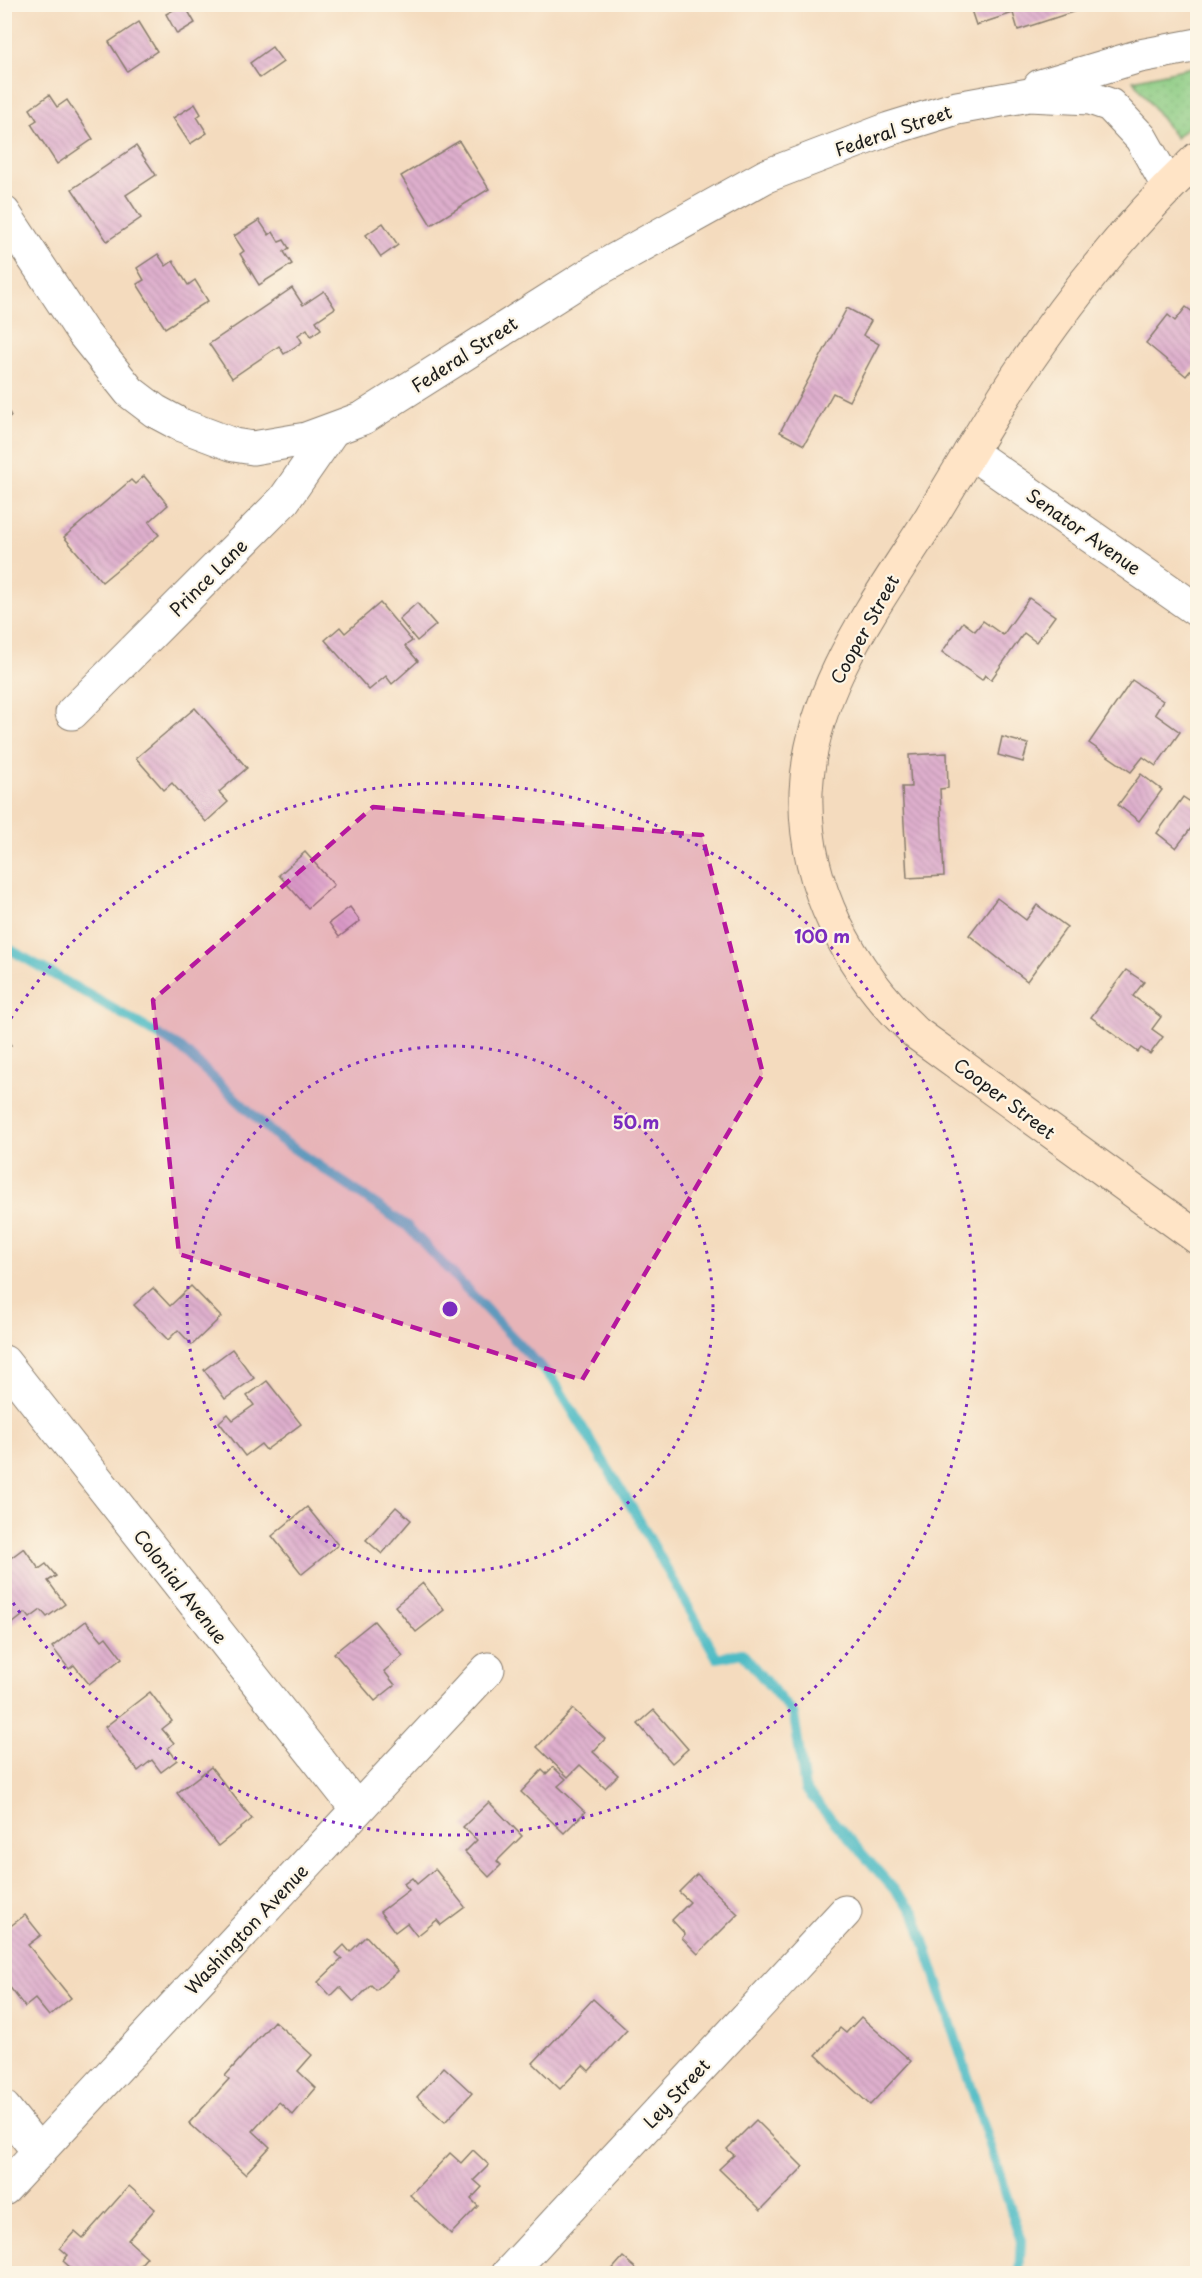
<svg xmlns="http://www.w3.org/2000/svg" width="1202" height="2278" font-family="'Playpen Sans',sans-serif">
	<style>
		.garden { fill: url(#garden-dots); stroke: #53744f; stroke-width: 1.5 }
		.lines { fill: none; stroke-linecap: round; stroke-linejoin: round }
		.stream { stroke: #4dbbc5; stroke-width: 10 }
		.building { fill: url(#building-back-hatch) }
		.street-casing { stroke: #887c6d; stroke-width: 35 }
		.secondary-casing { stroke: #887c6d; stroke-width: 35 }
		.street { stroke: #fff; stroke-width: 33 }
		.secondary { stroke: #ffe4c6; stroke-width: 33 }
		.marked { fill: #b5179e; fill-opacity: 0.2; stroke: #b5179e; stroke-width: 4.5; stroke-dasharray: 12 8; stroke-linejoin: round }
		.ring { fill: none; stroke: #7b2cbf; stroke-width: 3; stroke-dasharray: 3 6 }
		.labels { text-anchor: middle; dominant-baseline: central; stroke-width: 4.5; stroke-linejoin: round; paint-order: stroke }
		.street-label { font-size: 18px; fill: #1c1c1c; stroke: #fcf5e5 }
		.centre { fill: #7b2cbf; stroke: #fcf5e5; stroke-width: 3 }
		.ring-label { font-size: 18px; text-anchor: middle; font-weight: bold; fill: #7b2cbf; stroke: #fcf5e5; stroke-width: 4.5; stroke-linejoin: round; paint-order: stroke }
	</style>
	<defs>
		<pattern id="garden-dots" width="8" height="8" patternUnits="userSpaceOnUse" patternTransform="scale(1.5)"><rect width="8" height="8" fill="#8acb82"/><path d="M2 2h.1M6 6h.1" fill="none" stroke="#76ae70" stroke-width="1.8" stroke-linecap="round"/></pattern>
		<pattern id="building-back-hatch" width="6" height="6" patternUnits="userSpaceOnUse" patternTransform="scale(1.5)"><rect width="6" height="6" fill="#deafcd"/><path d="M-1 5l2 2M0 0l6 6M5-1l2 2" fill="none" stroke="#be96af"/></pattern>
	</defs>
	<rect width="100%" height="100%" fill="#fcf5e5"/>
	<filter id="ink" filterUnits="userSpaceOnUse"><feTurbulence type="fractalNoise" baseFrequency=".0167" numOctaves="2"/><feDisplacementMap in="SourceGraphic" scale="12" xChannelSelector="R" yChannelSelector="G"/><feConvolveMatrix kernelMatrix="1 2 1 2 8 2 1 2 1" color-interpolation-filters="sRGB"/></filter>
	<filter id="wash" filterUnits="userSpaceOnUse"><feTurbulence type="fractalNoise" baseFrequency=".008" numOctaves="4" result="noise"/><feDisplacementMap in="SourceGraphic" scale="24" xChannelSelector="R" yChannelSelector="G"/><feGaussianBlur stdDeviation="1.35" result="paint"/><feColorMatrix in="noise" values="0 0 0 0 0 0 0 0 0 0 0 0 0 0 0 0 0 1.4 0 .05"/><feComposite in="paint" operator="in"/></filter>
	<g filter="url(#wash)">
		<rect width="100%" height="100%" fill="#f4dbbe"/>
		<polygon class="garden" points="1197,66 1197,118 1176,138 1133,80"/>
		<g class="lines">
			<polyline class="stream" points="4,946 181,1048 277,1137 407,1226 554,1381 634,1511 717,1658 742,1653 794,1715 805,1789 915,1913 1021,2241 1019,2274"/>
		</g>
		<g id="blocks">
			<g class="building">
				<polygon points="184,4 195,23 177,34 166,14"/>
				<polygon points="969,4 1094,4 1094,5 1018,30 1013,13 976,25"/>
				<polygon points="139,22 157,51 127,71 109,42"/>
				<polygon points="272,47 283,62 260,78 250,63"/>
				<polygon points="49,95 57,107 67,100 93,139 57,164 31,124 37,120 30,109"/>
				<polygon points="195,104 201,114 197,117 207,133 190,144 173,118"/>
				<polygon points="459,141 489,189 431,225 401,176"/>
				<polygon points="136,146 156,175 126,195 141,218 107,241 72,189"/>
				<polygon points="259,220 269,235 273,232 279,242 284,240 289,248 284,252 292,264 259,285 240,254 244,251 234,236"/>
				<polygon points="383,223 398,245 381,257 366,235"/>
				<polygon points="158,254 166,266 173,261 188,285 195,280 208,301 165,328 137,284 144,280 137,268"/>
				<polygon points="292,288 303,305 324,291 335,308 316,321 321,329 311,336 307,329 298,335 302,342 284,354 279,346 232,378 209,344"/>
				<polygon points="1186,307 1198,316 1198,361 1186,376 1146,343 1168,315 1175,321"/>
				<polygon points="847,308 871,321 863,335 879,344 849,401 833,393 804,445 780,432"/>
				<polygon points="5,405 11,416 5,420"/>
				<polygon points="144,476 168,505 149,522 159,535 102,582 64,537 131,480 135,484"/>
				<polygon points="1029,598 1055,616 1036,642 1024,633 991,680 985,675 982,680 942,652 963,622 975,631 983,621 1003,635"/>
				<polygon points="380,603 412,641 405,646 418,661 392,684 386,676 369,690 325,640 340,627 345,633"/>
				<polygon points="417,603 436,625 417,641 399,619"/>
				<polygon points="1132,680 1163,701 1155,714 1180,732 1156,766 1143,757 1131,772 1089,743"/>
				<polygon points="195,708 247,768 219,792 228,802 206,822 172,783 164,790 136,758"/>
				<polygon points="1002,737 1028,744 1023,762 998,755"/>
				<polygon points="947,753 948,788 940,789 944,876 907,878 902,787 911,787 909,755"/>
				<polygon points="1141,774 1162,790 1139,821 1118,805"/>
				<polygon points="1183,797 1198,807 1198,819 1176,848 1157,833"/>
				<polygon points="305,852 334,885 308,908 279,875"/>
				<polygon points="997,898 1026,920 1037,905 1067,927 1027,981 969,935"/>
				<polygon points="350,907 360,921 339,937 329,923"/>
				<polygon points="1126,970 1144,982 1133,996 1161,1017 1152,1029 1163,1037 1150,1054 1141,1048 1138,1052 1091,1017"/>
				<polygon points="4,1037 11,1045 4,1050"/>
				<polygon points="191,1286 221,1317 192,1345 178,1330 168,1340 134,1305 153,1288 170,1306"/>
				<polygon points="232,1349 254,1378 225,1399 204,1370"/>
				<polygon points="267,1381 301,1424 266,1450 261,1444 245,1456 219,1422 228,1414 233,1420 254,1405 247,1396"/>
				<polygon points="307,1507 338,1545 302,1574 272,1536"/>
				<polygon points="396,1507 411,1520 382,1554 366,1540"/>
				<polygon points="24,1548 39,1569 46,1564 56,1576 48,1581 65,1604 47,1617 41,1610 30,1618 26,1613 4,1630 4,1563"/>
				<polygon points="423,1583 444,1610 416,1632 395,1606"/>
				<polygon points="86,1621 102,1640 106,1637 122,1658 89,1684 74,1665 69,1669 52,1647"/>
				<polygon points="374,1621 403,1656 384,1671 395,1685 375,1701 334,1653"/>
				<polygon points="150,1692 172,1721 162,1729 174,1743 168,1748 177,1760 161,1772 152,1760 138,1771 105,1727"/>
				<polygon points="573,1709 605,1739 593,1752 618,1775 605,1788 580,1765 568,1777 537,1747"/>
				<polygon points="654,1710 688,1749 672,1763 638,1724"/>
				<polygon points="211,1767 252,1819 218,1846 177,1793"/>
				<polygon points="553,1767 566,1779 558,1786 585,1812 564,1833 521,1792 542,1770 546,1774"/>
				<polygon points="489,1802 522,1836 497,1861 501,1865 489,1877 465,1852 477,1840 463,1827"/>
				<polygon points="435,1869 465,1907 441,1925 437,1920 417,1936 407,1923 395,1932 380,1912 409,1890 404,1884 412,1878 417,1884"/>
				<polygon points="697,1874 738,1914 698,1954 682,1938 685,1934 672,1920 690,1902 679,1892"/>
				<polygon points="25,1915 41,1935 28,1945 71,1998 49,2016 35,1999 25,2007 5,1981 5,1960 9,1956 4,1951 4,1931"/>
				<polygon points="366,1936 398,1971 376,1990 371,1985 354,2002 340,1987 331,1996 318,1982 342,1959 336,1953 344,1945 350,1952"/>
				<polygon points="593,1999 627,2030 589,2071 583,2065 560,2089 533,2063"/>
				<polygon points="861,2017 911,2061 870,2105 816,2055 840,2028 846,2033"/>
				<polygon points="274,2021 312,2055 298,2071 316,2088 293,2115 279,2102 253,2131 270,2147 245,2174 189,2123 229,2079 225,2076"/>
				<polygon points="444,2067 472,2093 445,2122 417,2097"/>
				<polygon points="756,2120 803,2167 761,2210 719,2169 734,2155 727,2149"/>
				<polygon points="473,2150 489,2165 474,2180 482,2187 471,2199 478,2206 451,2234 410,2195 450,2153 461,2163"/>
				<polygon points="129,2186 155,2209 128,2240 147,2257 135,2271 138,2274 104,2274 101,2271 98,2274 78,2274 63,2261 68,2255 60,2248 75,2231 83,2238"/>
				<polygon points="623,2257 642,2274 608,2274"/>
			</g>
		</g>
	</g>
	<g filter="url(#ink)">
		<use href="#blocks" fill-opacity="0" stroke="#887c6d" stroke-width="1.5"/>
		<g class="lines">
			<g class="street-casing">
				<g id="street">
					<polyline points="1040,86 1140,56 1198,45"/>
					<polyline points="4,213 83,333 130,392 155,411 181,425 234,445 253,448 306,439 363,418 595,271 766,176 889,129 957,108 1029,95 1090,98 1110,105 1141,138 1168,186"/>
					<polyline points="970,452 1198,611"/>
					<polyline points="72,713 284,500 332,431"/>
					<polyline points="4,1362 357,1809"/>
					<polyline points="4,2108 39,2152"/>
					<polyline points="4,2189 488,1669"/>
					<polyline points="508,2274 845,1912"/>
				</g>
			</g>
			<g class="secondary-casing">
				<path id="secondary" d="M1198 158C1127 225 1068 300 1014 381 984 427 957 475 928 522 876 604 810 690 806 792 803 885 850 971 916 1033L1198 1238"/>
			</g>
			<use href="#street" class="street"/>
			<use href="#secondary" class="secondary"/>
		</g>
	</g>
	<path class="marked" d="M373 807 702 835 763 1074 582 1380 179 1254 153 1000Z"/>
	<g class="ring">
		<circle cx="450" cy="1309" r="263"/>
		<path d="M6 1026A526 526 0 1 1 6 1592"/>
	</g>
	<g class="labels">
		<g class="street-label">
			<text transform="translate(893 130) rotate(-19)">Federal Street</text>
			<text transform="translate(464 354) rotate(-33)">Federal Street</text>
			<text transform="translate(1084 531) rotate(35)">Senator Avenue</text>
			<text transform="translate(208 577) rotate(-45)">Prince Lane</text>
			<text transform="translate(864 629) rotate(-61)">Cooper Street</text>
			<text transform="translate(1005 1098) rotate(37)">Cooper Street</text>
			<text transform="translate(181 1586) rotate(52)">Colonial Avenue</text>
			<text transform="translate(246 1929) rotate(-47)">Washington Avenue</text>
			<text transform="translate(676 2093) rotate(-47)">Ley Street</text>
		</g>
	</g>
	<circle cx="450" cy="1309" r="9" class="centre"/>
	<g class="ring-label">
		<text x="822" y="943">100 m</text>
		<text x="636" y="1129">50 m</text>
	</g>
	<rect width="1202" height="2278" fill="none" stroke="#fcf5e5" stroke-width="24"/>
</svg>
